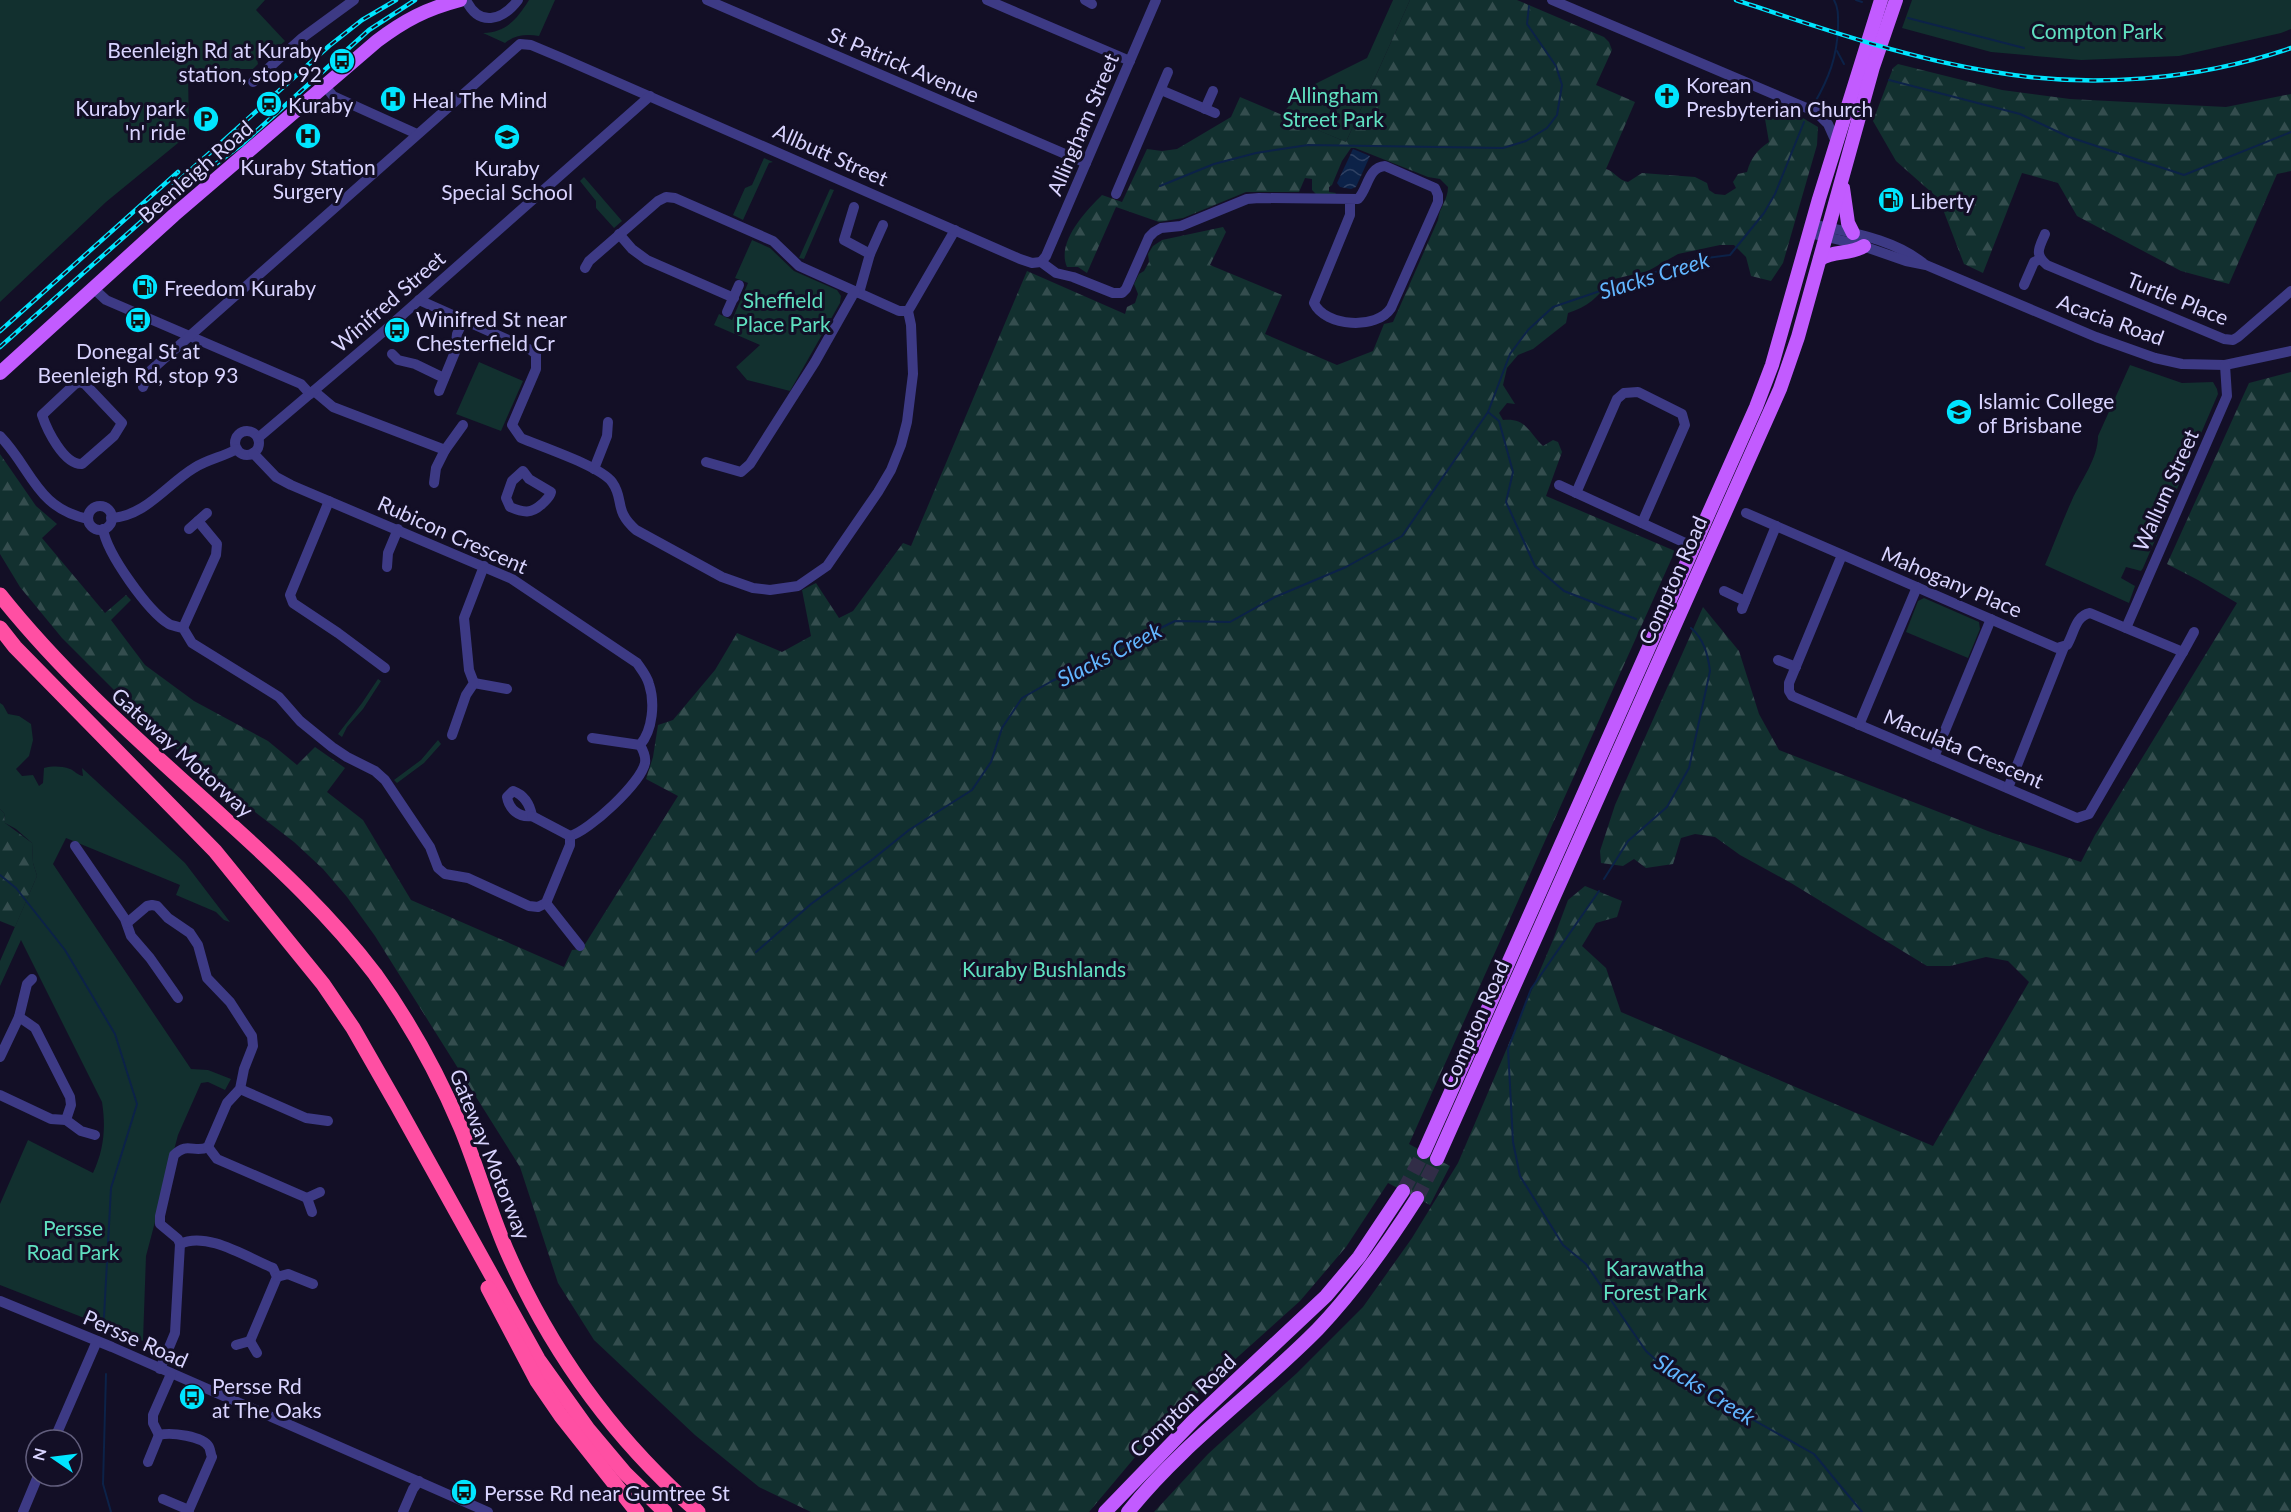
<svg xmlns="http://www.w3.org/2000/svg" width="2291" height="1512" font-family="Lato,sans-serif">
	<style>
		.green { fill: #12302f }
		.forest { fill: url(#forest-firs) }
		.water { fill: url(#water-waves) }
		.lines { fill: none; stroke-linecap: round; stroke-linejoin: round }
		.stream { stroke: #0c2248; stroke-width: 2 }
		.major-tunnel { stroke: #312d47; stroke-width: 14; stroke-dasharray: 14 7; stroke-linecap: butt }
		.minor { stroke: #3d3a85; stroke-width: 10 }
		.major { stroke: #c25bff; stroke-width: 14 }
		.highway { stroke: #ff4fa3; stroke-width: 15 }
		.rail-casing { stroke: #00e5ff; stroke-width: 4.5 }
		.rail { stroke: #130f26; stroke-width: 2; stroke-dasharray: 7; stroke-linecap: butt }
		.labels { text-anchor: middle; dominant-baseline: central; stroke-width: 6; stroke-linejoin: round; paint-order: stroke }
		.park-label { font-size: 21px; fill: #5fe0c0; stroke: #130f26 }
		.poi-label { font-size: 21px; fill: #d9d4ff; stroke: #130f26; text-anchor: start }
		.street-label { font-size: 21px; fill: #d9d4ff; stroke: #130f26 }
		.water-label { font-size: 22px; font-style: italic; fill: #62b6ff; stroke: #130f26 }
	</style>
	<defs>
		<pattern id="forest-firs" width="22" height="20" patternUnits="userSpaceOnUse" patternTransform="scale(1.5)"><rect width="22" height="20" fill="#12302f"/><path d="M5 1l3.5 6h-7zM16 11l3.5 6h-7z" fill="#344d4e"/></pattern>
		<pattern id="water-waves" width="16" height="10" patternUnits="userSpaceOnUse" patternTransform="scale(1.5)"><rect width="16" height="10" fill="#0c2248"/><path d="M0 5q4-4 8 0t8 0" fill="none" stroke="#2f4163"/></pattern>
	</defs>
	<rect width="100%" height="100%" fill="#130f26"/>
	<g class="green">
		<path d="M0 0H265L256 10 285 41C275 51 267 50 257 59L258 64 253 69H188L189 134 106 202 0 302Z"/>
		<path d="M529 0H555L539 36C526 34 515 35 505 43L483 33C507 32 517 19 529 0Z"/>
		<polygon points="1393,0 1410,0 1346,142 1281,115 1295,99 1309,87 1367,58"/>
		<polygon points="1912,0 2291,0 2291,29 2281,33 2179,56 2081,60 1991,52 1902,28"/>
		<polygon points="764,158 773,162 769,163 743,220 733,215 745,188 752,185"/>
		<polygon points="584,177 622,221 614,228 596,208 596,201 580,181"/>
		<polygon points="830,189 834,190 804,259 799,258"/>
		<polygon points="752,240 770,248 794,271 837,290 841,296 840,303 790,391 747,380 736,367 760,345 714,325 719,314 732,320 748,283 735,278"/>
		<polygon points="479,362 523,381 501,431 456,414"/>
		<path d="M2130 365 2182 383 2213 382 2217 389 2218 394 2143 568 2141 571 2126 567 2121 578 2135 586 2129 603 2045 565C2054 544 2062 522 2072 500 2081 480 2098 459 2098 436Z"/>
		<polygon points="1924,598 1979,622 1980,629 1968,658 1906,632 1918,601"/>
		<polygon points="378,679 381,681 363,709 347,727 342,737 338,734 362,703"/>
		<path d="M0 703 3 705 8 714 19 716 31 724 33 740 29 756 16 769 22 776 33 775 39 786 43 783 44 768C53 766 61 766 70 769 75 771 77 775 83 776L82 768 185 863 230 922 224 920 216 912 176 895 180 885 66 838 53 864 191 1069 208 1070 231 1079 225 1090 208 1082 201 1083 178 1135 146 1256 143 1341 0 1285V1204L28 1140 93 1173C104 1149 106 1128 102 1102L21 940 0 986V961L37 876 33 863 32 843 16 829 5 823 4 813 0 809Z"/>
		<polygon points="438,740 441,744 424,763 397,783 394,780 421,760"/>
	</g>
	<g class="forest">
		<path d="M1410 0H1517L1604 37 1609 42 1612 50 1596 85 1635 102 1606 169C1614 171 1618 180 1628 182L1642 173 1695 177 1707 183 1709 190 1715 194 1725 195 1736 188 1733 182 1738 174 1747 172C1751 158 1756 151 1769 142L1765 119 1759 116 1760 109 1768 110 1776 117 1784 116 1791 111 1818 127 1817 145 1783 263 1771 281 1751 276 1746 257 1734 245H1720L1678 254 1648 271 1610 280C1599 297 1587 307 1568 313L1566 323 1533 349 1518 355 1507 368 1503 385 1515 404 1507 403 1499 413 1503 420C1526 418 1528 431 1543 446L1553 440 1558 442 1562 452 1546 496 1675 551 1409 1144 1450 1166 1430 1205 1388 1183 1346 1247 1300 1301 1162 1425 1089 1512H811L759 1487 695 1435 594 1340 558 1283 520 1167 375 936 347 897 323 869 294 842 202 771 145 721 62 638 20 587 0 554V454L36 506 57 524 42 538 105 613 126 595 131 600 111 620 145 665 194 701 268 741 297 765 315 747 345 768 327 792 363 820 411 900 564 967 572 950 582 949 678 796 646 779 653 757 658 725 673 720 715 670 737 633 782 652 811 636 802 590 816 583 839 618 853 611 903 543 911 546 1027 271 1125 314 1127 307 1135 303 1138 294 1134 284 1139 274 1144 271 1149 262 1148 254 1153 246 1162 240 1223 227 1226 232 1210 265 1282 295 1265 334 1337 365 1373 351 1384 324 1393 322 1438 220C1439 208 1448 200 1448 187L1440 179 1428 177 1355 148H1351L1342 161 1332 185 1329 187V192L1336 193 1334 196 1317 195 1312 190V179L1305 178 1299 192H1246L1183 218 1159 222 1116 207 1087 273 1078 267H1067C1056 242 1086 211 1102 195L1122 202 1147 149 1162 151 1177 149 1231 117 1240 97 1346 142Z"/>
		<polygon points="1898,64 2002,90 2070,99 2226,107 2291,94 2291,171 2277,174 2229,284 2181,271 2077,216 2058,183 2022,173 1983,273 1964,264 1939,199 1896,161 1873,121 1893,68"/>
		<polygon points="2291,372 2291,1512 1154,1512 1208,1454 1297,1373 1363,1307 1412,1238 1458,1163 1553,940 1568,900 1585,886 1622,901 1617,917 1596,923 1582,946 1606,968 1621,1012 1933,1146 2029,982 2008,961 1986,957 1950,966 1927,966 1791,883 1740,855 1715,837 1695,834 1681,838 1673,864 1646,868 1634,859 1623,866 1601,863 1600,851 1615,805 1703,607 1739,651 1759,714 1779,750 1993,833 2081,862 2095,835 2237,603 2198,580 2167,564 2249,383"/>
		<polygon points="0,809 4,813 5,823 32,843 33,863 37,876 15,927 0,921"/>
	</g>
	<polygon class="water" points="1353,149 1370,156 1356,187 1351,189 1340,187 1337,183"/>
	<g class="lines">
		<g class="stream">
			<polyline points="1856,0 1862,2"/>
			<polyline points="1908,18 2024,48"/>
			<polyline points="1837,51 1844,64"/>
			<polyline points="1889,80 2020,114 2069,137 2184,175 2291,132"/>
			<path d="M1814 104C1829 78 1837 57 1838 28 1838 17 1839 9 1834 0"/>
			<polyline points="1160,186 1214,164 1256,153 1308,145 1503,148 1526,141 1547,128 1557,115 1562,85 1556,66 1527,24 1529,6"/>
			<polyline points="1636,619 1564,591 1535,566 1506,502 1513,472 1499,421 1488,412 1510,354 1528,330 1553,307 1691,260 1730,255 1764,213 1775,194 1804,122"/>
			<polyline points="0,875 16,888 65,950 115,1034 137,1104 111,1188 104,1317"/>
			<path d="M1604 879 1628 841 1667 807 1689 768 1710 671C1708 655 1704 639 1691 628"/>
			<polyline points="1599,891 1531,989 1508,1049 1513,1142 1520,1176 1563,1245 1586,1264 1646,1351 1665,1368 1711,1396 1814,1454 1862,1512"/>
			<polyline points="756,952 811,904 873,859 909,830 972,790 991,762 1002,728 1022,698 1052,681 1175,621 1230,622 1275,597 1346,567 1402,536 1488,412"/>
			<polyline points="106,1374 103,1484 111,1512"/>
		</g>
		<g class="major-tunnel">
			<polyline points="1403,1191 1424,1152"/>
			<polyline points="1417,1198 1437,1159"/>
		</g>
		<g class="minor">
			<path d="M466 0C479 27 502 21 518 0"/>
			<polyline points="707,0 1086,163"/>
			<polyline points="987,0 1130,61"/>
			<polyline points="1085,0 1092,4"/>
			<polyline points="1552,0 1816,112 1828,124 1836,142"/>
			<polyline points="253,82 302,38 354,0"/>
			<polyline points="325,86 333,96 417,134"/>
			<polyline points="1161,90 1215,113"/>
			<polyline points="1205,109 1213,91"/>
			<polyline points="1816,112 1834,112 1847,109"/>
			<polyline points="1116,194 1168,72"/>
			<polyline points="854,207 844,240 870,254 859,293"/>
			<path d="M1812 224C1851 233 1891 238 1923 263"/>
			<polyline points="1809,233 1857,244 1906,261 1926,265 2096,337 2155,358 2182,364 2225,365 2291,351"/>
			<polyline points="619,234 632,249 647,260 734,298"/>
			<path d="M2045 234C2039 248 2034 254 2047 265L2224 339 2233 340 2238 337 2291 291"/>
			<polyline points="870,254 883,225"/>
			<polyline points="1041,262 1046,256 1156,0"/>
			<polyline points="585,268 589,261 658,201 666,197 675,198 773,241 799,266 899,311 908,311"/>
			<polyline points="2024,285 2034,262 2040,259"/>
			<polyline points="93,288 106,300 301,384 310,394"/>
			<path d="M419 300 531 350 536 354V369L512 425 521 438C542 447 600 466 612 482 625 500 613 510 636 530L722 577 753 588 770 590 798 586 827 566 878 492 891 470 901 445 907 422 913 374 911 325 908 311 955 230"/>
			<polyline points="727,312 739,285"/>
			<polyline points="392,354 398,360 415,364 444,378"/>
			<path d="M80 382 85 384 122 423 114 436 82 464C64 465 47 430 42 415L75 384Z"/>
			<path d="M143 387 149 372 520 44 531 45 562 58 1020 259 1032 263 1041 262 1056 273 1073 277 1113 293H1122L1126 289 1149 237 1154 232 1161 228 1181 226 1247 199 1259 198 1358 199C1368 189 1368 167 1385 166L1435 188 1438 195V202L1391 308C1377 330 1325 327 1314 303L1350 215V200"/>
			<polyline points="314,391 333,407 445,450 463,425"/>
			<polyline points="439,391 455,352 457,334 463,321"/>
			<circle cx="247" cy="443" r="12"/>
			<path d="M0 436C32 469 36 508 88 519"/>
			<polyline points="258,438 383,332 650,96"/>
			<polyline points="706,462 741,472 750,464 815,362 855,291"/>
			<polyline points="594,469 607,436 608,422"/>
			<path d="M523 471 529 479 551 492C550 497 547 499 542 504 531 514 524 513 510 507L506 498 512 481Z"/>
			<polyline points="434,483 436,468 445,450"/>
			<polyline points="1559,485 1694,547"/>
			<polyline points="1576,493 1617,399 1624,393 1638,392 1682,414 1685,425 1642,523"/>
			<polyline points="329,501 290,595 293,603 338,633 385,668"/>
			<circle cx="100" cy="518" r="12"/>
			<path d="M1746 513 2057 648 2067 645C2074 634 2075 616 2090 613L2183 652 2089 814 2077 818 1792 696 1789 691V683L1842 555"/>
			<path d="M111 518C146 516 166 485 194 468 208 459 223 457 237 449"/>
			<path d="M103 529C107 554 148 611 169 624 173 626 179 627 183 628L192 643 279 697 300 721 332 747 347 757 375 771 385 780 430 847 438 868 445 874 468 878 529 906 538 907 546 903 570 845V836C589 831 641 783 645 763 646 757 643 750 640 745 653 730 655 702 649 684 647 676 641 669 637 663L512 579 291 485 276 477 253 453"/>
			<polyline points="189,529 207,513"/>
			<polyline points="387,567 388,553 398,529"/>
			<polyline points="1724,591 1745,601"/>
			<polyline points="1742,609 1776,526"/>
			<polyline points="183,628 216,555 217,544 198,521"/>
			<polyline points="2126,628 2227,396 2225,365"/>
			<polyline points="2183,652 2194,632"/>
			<polyline points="1778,660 1796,667"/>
			<polyline points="474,683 507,689"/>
			<polyline points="1859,725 1917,587"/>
			<polyline points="452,735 466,695 474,683 469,670 464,618 484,566"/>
			<polyline points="592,738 640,745"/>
			<polyline points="1934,757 1991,619"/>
			<polyline points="2008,788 2064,647"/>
			<path d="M513 791C524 795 530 805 532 816 519 818 509 809 507 797Z"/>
			<polyline points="532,816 570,836"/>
			<polyline points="75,846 125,919 131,936 150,958 178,998"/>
			<polyline points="546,903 580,946"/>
			<path d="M127 923 147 906 152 905 157 906 168 918 190 933 198 945 207 978 230 1002 252 1036 253 1046 244 1069 240 1089 227 1103 208 1147C194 1154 188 1141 174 1155L160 1216V1224L178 1239 180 1244 175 1333 160 1369"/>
			<polyline points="19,1017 27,984 32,979"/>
			<polyline points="0,1057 19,1017 35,1028 70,1097 71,1105 66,1120"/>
			<polyline points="240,1089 306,1118 328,1121"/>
			<polyline points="0,1095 51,1119 66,1120 81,1131 95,1135"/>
			<polyline points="208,1147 217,1159 307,1198"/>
			<polyline points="312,1212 307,1198 320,1192"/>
			<path d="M180 1244C207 1231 246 1257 273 1268L277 1277 250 1341"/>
			<polyline points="277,1277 288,1274 313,1284"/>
			<polyline points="0,1301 112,1347 488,1512"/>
			<polyline points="236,1345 250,1341 257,1353"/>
			<polyline points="159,1435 153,1423 153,1415 171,1374"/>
			<polyline points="54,1440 97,1341"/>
			<path d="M148 1462 159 1435C171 1432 203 1436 209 1447 210 1448 211 1456 212 1457L188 1512"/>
			<polyline points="163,1499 189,1510"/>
			<polyline points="23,1512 38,1476"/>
			<polyline points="403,1512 413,1489 419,1481"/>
		</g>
		<g class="major">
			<polyline points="1843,188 1848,223 1853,233"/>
			<path d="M1820 259C1834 250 1850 255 1864 246"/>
			<path d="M0 373 174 215 377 41C405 20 426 9 460 0"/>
			<polyline points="1424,1152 1756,407 1772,365 1819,199 1881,0"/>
			<polyline points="1437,1159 1780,389 1798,337 1873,67 1896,0"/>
			<polyline points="1105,1512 1194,1420 1326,1296 1359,1257 1403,1191"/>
			<path d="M1128 1512C1183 1443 1256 1392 1318 1329 1356 1289 1387 1245 1417 1198"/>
		</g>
		<g class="highway">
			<path d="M0 595C66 678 146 747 224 818 278 867 331 916 375 974 409 1021 438 1074 461 1128 477 1167 489 1209 506 1249 550 1350 615 1440 698 1512"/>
			<polyline points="0,628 15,647 215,851 323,984 353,1028 397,1105 538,1359 588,1429 625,1473 665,1512"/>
			<polyline points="488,1288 537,1381 561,1416 637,1512"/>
		</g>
		<g class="rail-casing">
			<g id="rail">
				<path d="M1736 0C1820 28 1906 58 1994 72 2092 89 2197 80 2291 48"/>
				<polyline points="174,185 329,46 362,20 396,0"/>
				<polyline points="0,331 178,172"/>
				<polyline points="0,347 152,212 241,145 369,30 415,0"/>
			</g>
		</g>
		<use href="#rail" class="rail"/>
	</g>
	<defs>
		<g id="bus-disc" transform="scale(1.35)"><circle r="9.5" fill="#00e5ff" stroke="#130f26"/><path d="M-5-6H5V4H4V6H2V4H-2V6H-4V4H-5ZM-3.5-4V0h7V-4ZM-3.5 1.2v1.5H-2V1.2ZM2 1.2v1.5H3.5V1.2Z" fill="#111"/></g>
		<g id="church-disc" transform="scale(1.35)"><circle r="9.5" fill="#00e5ff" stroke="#130f26"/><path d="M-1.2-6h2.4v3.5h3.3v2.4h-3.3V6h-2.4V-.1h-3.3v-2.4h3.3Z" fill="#111"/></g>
		<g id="hospital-disc" transform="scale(1.35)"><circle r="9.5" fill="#00e5ff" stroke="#130f26"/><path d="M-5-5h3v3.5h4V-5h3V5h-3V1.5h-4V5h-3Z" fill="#111"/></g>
		<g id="station-disc" transform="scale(1.35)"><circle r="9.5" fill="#00e5ff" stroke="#130f26"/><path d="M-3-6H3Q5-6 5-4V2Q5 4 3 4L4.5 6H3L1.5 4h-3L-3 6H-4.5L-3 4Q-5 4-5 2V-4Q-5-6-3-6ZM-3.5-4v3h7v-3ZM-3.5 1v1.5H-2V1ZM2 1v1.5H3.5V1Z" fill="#111"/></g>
		<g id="parking-disc" transform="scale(1.35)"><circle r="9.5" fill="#00e5ff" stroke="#130f26"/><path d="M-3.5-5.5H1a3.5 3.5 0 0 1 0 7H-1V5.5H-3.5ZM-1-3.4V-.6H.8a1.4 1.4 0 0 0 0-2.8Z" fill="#111"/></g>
		<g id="school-disc" transform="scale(1.35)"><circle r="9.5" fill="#00e5ff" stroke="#130f26"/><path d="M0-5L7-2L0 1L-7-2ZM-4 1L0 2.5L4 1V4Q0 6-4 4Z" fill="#111"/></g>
		<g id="fuel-disc" transform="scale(1.35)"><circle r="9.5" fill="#00e5ff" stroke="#130f26"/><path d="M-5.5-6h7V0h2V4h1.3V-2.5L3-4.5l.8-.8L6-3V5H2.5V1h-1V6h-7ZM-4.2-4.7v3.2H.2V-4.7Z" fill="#111"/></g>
	</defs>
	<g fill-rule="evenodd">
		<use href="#bus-disc" x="342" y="61"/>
		<use href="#church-disc" x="1667" y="96"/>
		<use href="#hospital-disc" x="393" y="99"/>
		<use href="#station-disc" x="269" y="104"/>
		<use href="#parking-disc" x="206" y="119"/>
		<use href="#hospital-disc" x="308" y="136"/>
		<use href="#school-disc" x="507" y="137"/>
		<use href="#fuel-disc" x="1891" y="200"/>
		<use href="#fuel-disc" x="145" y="287"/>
		<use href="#bus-disc" x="138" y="320"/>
		<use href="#bus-disc" x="397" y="330"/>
		<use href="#school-disc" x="1959" y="412"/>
		<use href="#bus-disc" x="192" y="1397"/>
		<use href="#bus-disc" x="464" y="1492"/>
	</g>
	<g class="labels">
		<g class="park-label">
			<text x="2097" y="30">Compton Park</text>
			<text x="1333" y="94">Allingham<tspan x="1333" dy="24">Street Park</tspan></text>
			<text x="783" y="299">Sheffield<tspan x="783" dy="24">Place Park</tspan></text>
			<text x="1044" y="968">Kuraby Bushlands</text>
			<text x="73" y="1227">Persse<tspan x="73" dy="24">Road Park</tspan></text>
			<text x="1655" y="1267">Karawatha<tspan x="1655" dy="24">Forest Park</tspan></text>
		</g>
		<g class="poi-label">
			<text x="322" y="49" text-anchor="end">Beenleigh Rd at Kuraby<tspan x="322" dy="24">station, stop 92</tspan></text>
			<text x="1686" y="84">Korean<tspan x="1686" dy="24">Presbyterian Church</tspan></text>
			<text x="412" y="99">Heal The Mind</text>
			<text x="288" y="104">Kuraby</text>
			<text x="186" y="107" text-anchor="end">Kuraby park<tspan x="186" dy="24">'n' ride</tspan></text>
			<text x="308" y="166" text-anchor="middle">Kuraby Station<tspan x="308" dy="24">Surgery</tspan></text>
			<text x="507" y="167" text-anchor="middle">Kuraby<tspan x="507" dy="24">Special School</tspan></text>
			<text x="1910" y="200">Liberty</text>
			<text x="164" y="287">Freedom Kuraby</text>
			<text x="416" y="318">Winifred St near<tspan x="416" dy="24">Chesterfield Cr</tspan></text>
			<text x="138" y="350" text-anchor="middle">Donegal St at<tspan x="138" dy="24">Beenleigh Rd, stop 93</tspan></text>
			<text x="1978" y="400">Islamic College<tspan x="1978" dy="24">of Brisbane</tspan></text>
			<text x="212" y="1385">Persse Rd<tspan x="212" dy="24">at The Oaks</tspan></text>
			<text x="484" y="1492">Persse Rd near Gumtree St</text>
		</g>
		<g class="street-label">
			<text transform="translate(904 64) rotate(23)">St Patrick Avenue</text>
			<text transform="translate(1082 124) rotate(-67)">Allingham Street</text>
			<text transform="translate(831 154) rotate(24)">Allbutt Street</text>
			<text transform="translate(195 171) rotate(-41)">Beenleigh Road</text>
			<text transform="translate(2178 298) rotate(22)">Turtle Place</text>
			<text transform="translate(388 301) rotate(-41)">Winifred Street</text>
			<text transform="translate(2111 319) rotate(20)">Acacia Road</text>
			<text transform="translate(2165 490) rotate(-66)">Wallum Street</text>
			<text transform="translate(453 534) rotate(24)">Rubicon Crescent</text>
			<text transform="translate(1672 580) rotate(-66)">Compton Road</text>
			<text transform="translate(1952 581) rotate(23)">Mahogany Place</text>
			<text transform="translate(1964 748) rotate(23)">Maculata Crescent</text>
			<text transform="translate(183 752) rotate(42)">Gateway Motorway</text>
			<text transform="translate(1474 1024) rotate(-66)">Compton Road</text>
			<text transform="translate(491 1154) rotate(68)">Gateway Motorway</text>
			<text transform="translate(136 1338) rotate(24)">Persse Road</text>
			<text transform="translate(1182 1405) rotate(-44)">Compton Road</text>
		</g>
		<g class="water-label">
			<text transform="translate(1654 275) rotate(-17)">Slacks Creek</text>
			<text transform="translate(1109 654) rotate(-27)">Slacks Creek</text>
			<text transform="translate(1705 1389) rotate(32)">Slacks Creek</text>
		</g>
	</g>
	<g transform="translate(54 1458) rotate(284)"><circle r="28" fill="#130f26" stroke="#625e7d" stroke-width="1.5"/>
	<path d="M0-4.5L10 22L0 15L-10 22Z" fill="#00e5ff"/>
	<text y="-9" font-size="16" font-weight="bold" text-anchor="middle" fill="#d9d4ff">N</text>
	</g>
</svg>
